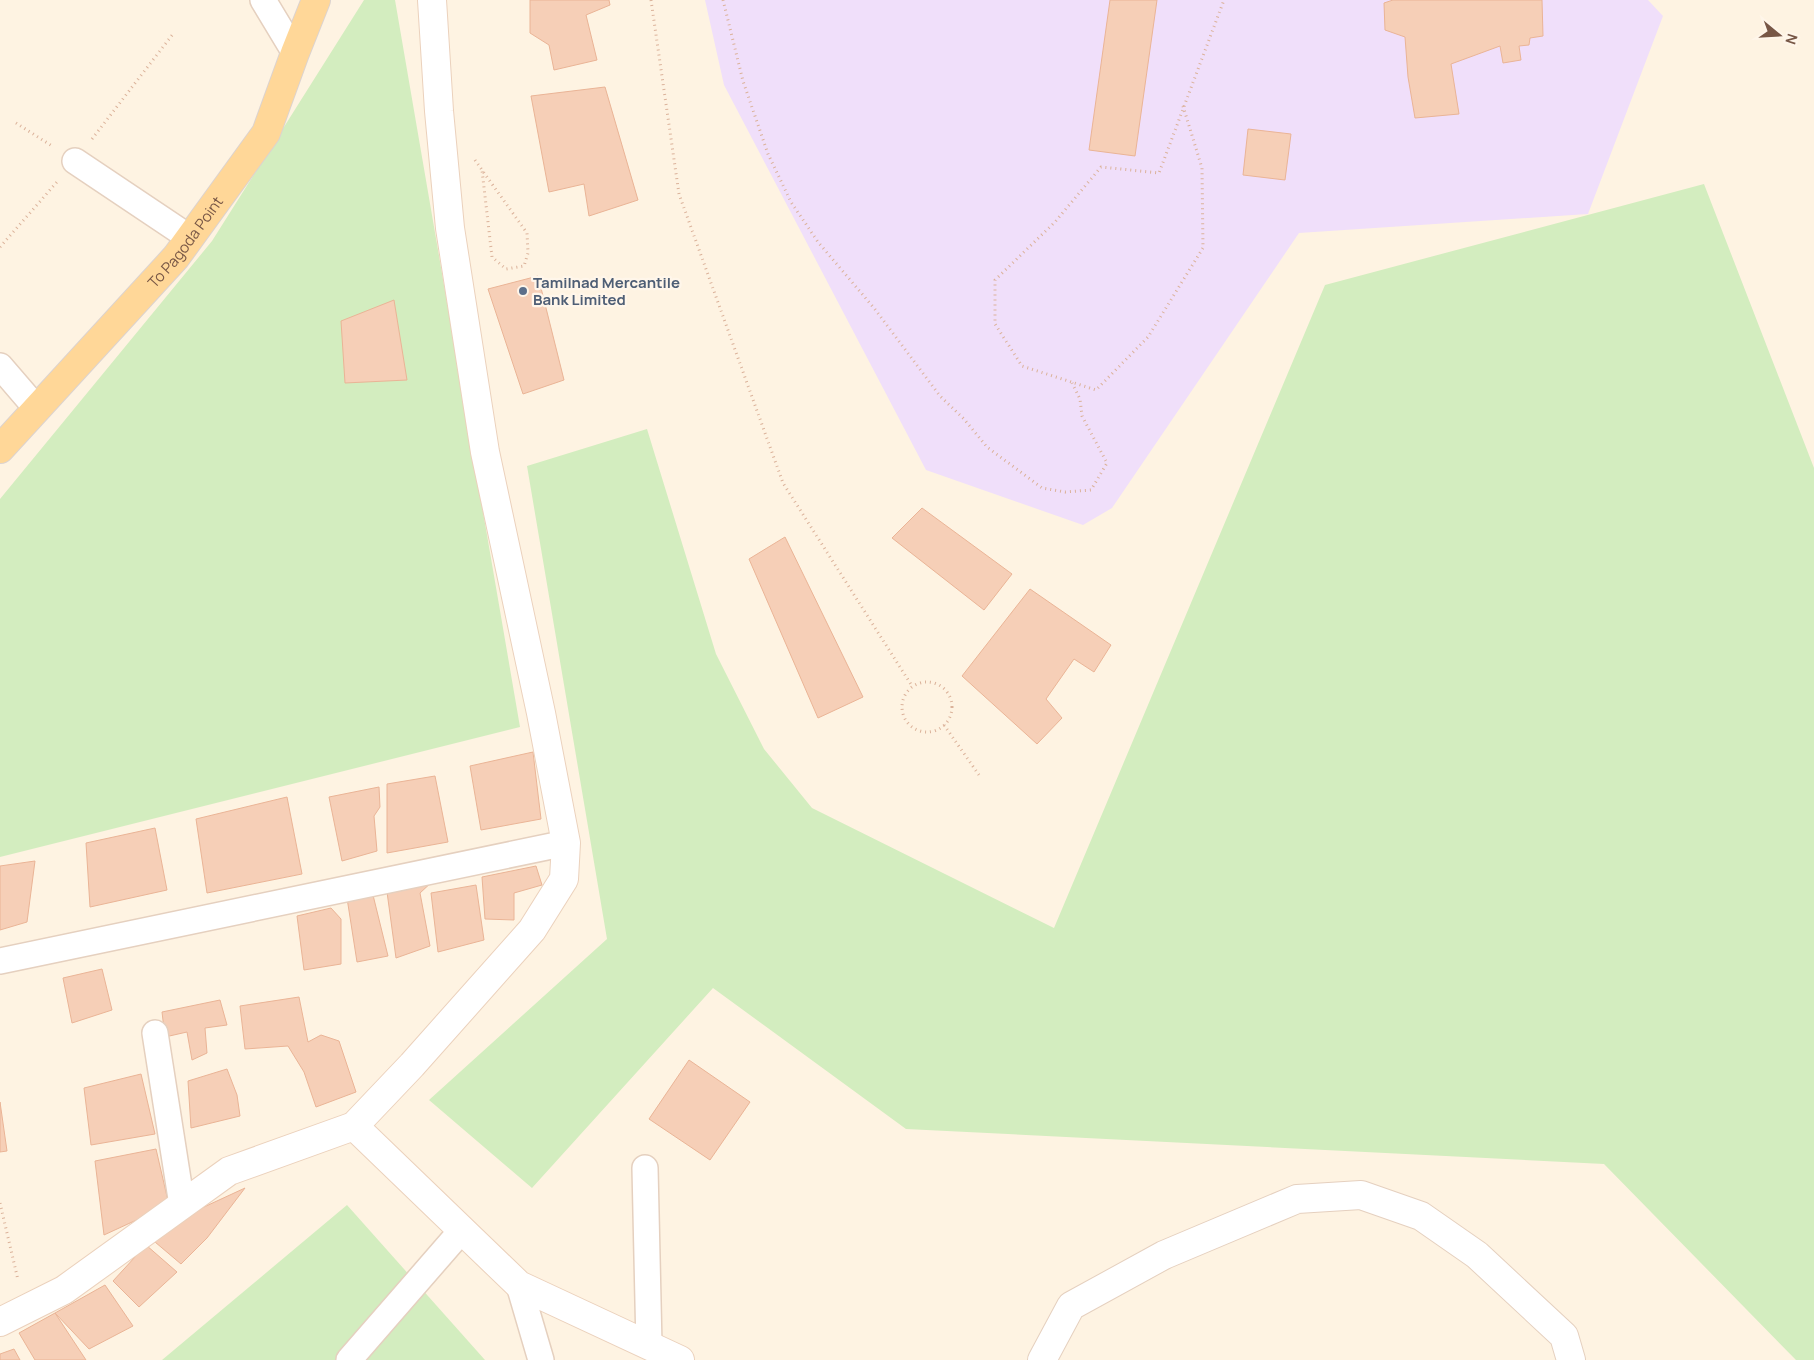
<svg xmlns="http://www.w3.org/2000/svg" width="1814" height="1360" font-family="Manrope,sans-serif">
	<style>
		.education { fill: #f0dffa }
		.green { fill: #d3edbf }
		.building { fill: #f6cfb7; stroke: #eab496 }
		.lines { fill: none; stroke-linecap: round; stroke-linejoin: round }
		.minor-casing { stroke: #e5d0bf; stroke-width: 28 }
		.tertiary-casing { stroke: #e5d0bf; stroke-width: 30 }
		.secondary-casing { stroke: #ebd1bc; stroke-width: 30 }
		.primary-casing { stroke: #dcd3cf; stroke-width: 30 }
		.path { stroke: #dbb29a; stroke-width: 3; stroke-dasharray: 1 4; stroke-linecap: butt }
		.minor { stroke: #fff; stroke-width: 25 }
		.tertiary { stroke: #fff; stroke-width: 28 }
		.secondary { stroke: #fff; stroke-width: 28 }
		.primary { stroke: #ffd798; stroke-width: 28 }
		.service-dot { fill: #5c6f8a; stroke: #fff6ea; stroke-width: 2 }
		.labels { text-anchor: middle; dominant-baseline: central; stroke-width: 4.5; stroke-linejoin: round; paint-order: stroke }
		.street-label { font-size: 15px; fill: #785746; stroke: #fff6ea }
		.service-label { font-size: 15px; font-weight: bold; fill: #4e5e75; stroke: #fff6ea; text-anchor: start }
	</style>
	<rect width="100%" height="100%" fill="#fef3e2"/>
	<polygon class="education" points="705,0 1648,0 1663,16 1588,214 1299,233 1112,508 1083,525 926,470 724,85"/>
	<g class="green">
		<polygon points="364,0 395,0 520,727 0,857 0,499 212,241"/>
		<polygon points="1704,184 1814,468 1814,1360 1796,1360 1604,1164 906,1129 713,988 532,1188 429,1100 607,939 527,466 647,429 716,654 764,749 812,808 1054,928 1325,285"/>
		<polygon points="347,1205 485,1360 162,1360"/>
	</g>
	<g class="building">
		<polygon points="530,0 609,0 610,5 586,15 597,60 554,70 549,45 530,33"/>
		<polygon points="1110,0 1157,0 1135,156 1089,150"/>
		<polygon points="1393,0 1542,0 1543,36 1530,38 1529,45 1519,46 1521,60 1503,63 1500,46 1451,64 1459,114 1415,118 1408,77 1405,37 1385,30 1384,3"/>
		<polygon points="605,87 638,200 589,216 584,184 549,192 531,96"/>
		<polygon points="1248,129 1291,134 1285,180 1243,175"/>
		<polygon points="538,276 564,380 523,394 488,289"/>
		<polygon points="394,300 407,380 345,383 341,321"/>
		<polygon points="922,508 1012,574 984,610 892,538"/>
		<polygon points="785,537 863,697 818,718 749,559"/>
		<polygon points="1030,589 1111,645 1094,672 1074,659 1046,699 1062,718 1037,744 962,676"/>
		<polygon points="533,752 541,819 481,830 470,766"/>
		<polygon points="435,776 448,842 387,853 387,784"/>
		<polygon points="379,787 380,807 374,816 377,851 342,861 329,797"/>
		<polygon points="287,797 302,874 207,893 196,819"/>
		<polygon points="155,828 167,890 90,907 86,843"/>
		<polygon points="35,861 27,922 0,930 0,866"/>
		<polygon points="536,866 542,885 514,893 514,920 485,919 482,877"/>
		<polygon points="434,880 420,893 430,946 396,958 387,892"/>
		<polygon points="476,885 484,940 438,952 431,893"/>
		<polygon points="372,891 388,956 357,962 347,898"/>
		<polygon points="331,908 341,919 341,964 304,970 297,916"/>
		<polygon points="102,969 112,1010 72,1023 63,978"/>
		<polygon points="299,997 308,1042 321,1035 339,1041 356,1092 316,1107 304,1072 288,1046 245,1049 240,1006"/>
		<polygon points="220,1000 227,1025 205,1028 207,1053 192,1060 187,1032 165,1037 162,1012"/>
		<polygon points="689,1060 750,1102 710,1160 649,1119"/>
		<polygon points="227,1069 237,1095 240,1116 191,1128 188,1081"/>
		<polygon points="141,1074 155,1134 91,1145 84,1088"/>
		<polygon points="0,1102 7,1151 0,1152"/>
		<polygon points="156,1149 169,1205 104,1235 95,1161"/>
		<polygon points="245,1188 207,1238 181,1264 155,1242 178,1219"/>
		<polygon points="146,1245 177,1272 139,1307 113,1281"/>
		<polygon points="105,1285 133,1326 89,1349 55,1313"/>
		<polygon points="55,1313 86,1360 35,1360 19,1333"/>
		<polygon points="14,1349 20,1360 0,1360 0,1354"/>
	</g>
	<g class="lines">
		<g class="minor-casing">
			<g id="minor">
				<polyline points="263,0 295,53"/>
				<polyline points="75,161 190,238"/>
				<polyline points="0,366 37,409"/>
				<polyline points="0,961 566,843"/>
				<polyline points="155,1033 182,1205"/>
				<polyline points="645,1168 649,1346"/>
				<polyline points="519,1285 541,1360"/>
				<polyline points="349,1360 462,1230"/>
			</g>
		</g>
		<g class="tertiary-casing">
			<polyline id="tertiary" points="1042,1360 1071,1306 1164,1255 1297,1199 1361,1195 1421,1216 1477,1255 1564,1336 1571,1360"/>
		</g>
		<g class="secondary-casing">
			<g id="secondary">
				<polyline points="354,1126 519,1285 680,1360"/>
				<polyline points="0,1322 64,1290 229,1171 354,1126 412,1065 532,930 564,879 566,843 541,713 485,452 450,228 439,111 432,0"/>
			</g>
		</g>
		<g class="primary-casing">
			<g id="primary">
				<path id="s1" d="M0 449 176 257 266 133 295 53 316 0"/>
			</g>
		</g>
		<g class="path">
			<polyline points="651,0 679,194 783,483 912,686"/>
			<polyline points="723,0 743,81 768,154 791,202 818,242 874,308 940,396 964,419 987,447 1042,488 1065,492 1091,490 1107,463 1082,416 1080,399 1072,383"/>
			<polyline points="1183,106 1202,168 1203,248 1148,337 1096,390 1022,366 995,324 995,280 1055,222 1101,167 1159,173 1224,0"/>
			<polyline points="16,123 52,146"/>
			<polyline points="92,139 173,34"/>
			<polyline points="475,160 482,170 527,233 528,253 524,266 506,269 492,257 482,170"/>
			<polyline points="0,247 57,182"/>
			<circle cx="927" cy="707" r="25"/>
			<polyline points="944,725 979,775"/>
			<polyline points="0,1203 18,1280"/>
		</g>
		<use href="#minor" class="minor"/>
		<use href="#tertiary" class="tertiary"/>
		<use href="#secondary" class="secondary"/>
		<use href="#primary" class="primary"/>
	</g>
	<circle class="service-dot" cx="523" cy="291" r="5"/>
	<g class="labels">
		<g class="street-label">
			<text stroke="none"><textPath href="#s1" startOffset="278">To Pagoda Point</textPath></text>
		</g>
		<g class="service-label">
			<text x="533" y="282">Tamilnad Mercantile<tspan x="533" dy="17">Bank Limited</tspan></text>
		</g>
	</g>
	<g transform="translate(1779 35) rotate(108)" stroke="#fff6ea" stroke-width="4" paint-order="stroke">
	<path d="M0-4L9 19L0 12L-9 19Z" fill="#785746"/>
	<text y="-8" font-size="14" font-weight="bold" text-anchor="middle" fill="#785746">N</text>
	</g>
</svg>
